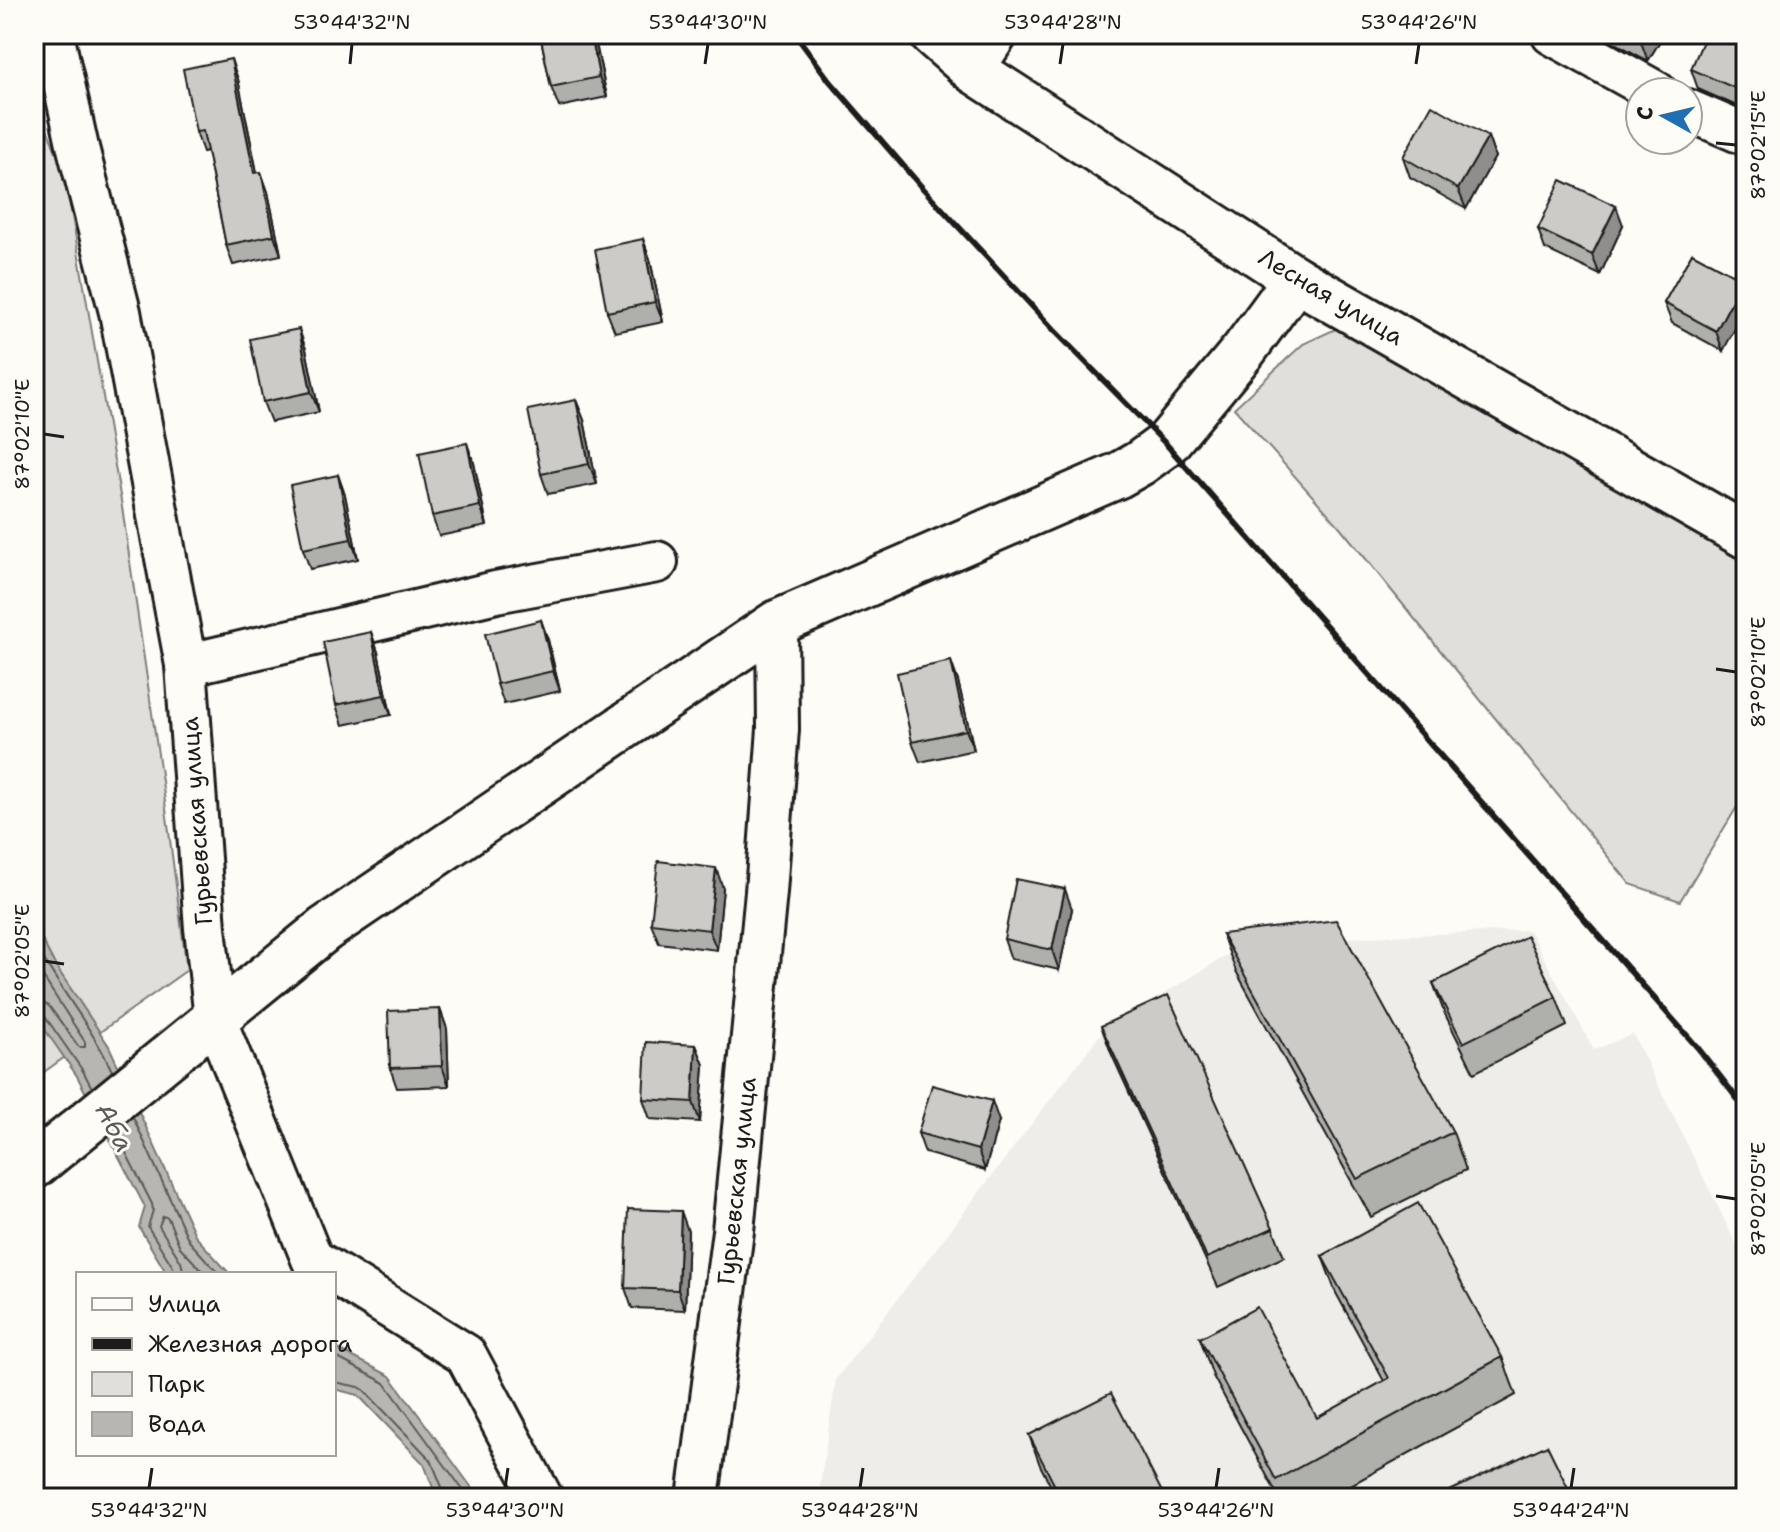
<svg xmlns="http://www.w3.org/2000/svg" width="1780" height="1532" font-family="'Shantell Sans',sans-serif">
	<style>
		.built { fill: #eeede9 }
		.green { fill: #e0dfdb; stroke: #7e7e7c; stroke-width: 2 }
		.water { fill: #b7b6b2; stroke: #797876; stroke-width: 2 }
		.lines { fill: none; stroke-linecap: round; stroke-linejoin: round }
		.shore { stroke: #5a5a58; stroke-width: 2 }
		.street-casing { stroke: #1c1c1c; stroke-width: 46 }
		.secondary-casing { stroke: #1c1c1c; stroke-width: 50 }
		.street { stroke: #fdfcf7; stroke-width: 40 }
		.secondary { stroke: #fdfcf7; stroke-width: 44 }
		.rail { stroke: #1c1c1c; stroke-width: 6 }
		.wall { fill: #afafac; stroke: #1c1c1c; stroke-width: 2 }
		.shaded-wall { fill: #8f8e8c; stroke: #1c1c1c; stroke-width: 2 }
		.building { fill: #cccbc8; stroke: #1c1c1c; stroke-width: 2 }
		.ticks { fill: none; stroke: #1c1c1c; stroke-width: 3 }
		.labels { text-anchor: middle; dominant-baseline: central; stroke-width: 6; stroke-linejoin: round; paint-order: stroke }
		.street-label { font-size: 24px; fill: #1c1c1c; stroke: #fdfcf7 }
		.water-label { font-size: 26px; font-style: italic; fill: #5a5a58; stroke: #fdfcf7 }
		.neatline { fill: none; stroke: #1c1c1c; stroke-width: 3 }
		.ticks-label { font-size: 20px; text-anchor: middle; fill: #1c1c1c }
	</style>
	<rect width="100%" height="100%" fill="#fdfcf7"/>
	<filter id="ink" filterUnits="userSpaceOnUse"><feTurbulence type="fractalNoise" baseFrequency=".0125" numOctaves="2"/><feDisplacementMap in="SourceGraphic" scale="16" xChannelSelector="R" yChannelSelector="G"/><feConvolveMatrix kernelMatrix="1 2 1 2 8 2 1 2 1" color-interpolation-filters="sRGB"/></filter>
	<g filter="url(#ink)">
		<polygon class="built" points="1529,930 1594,1050 1633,1034 1746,1264 1746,1498 818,1498 836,1379 1103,1031 1249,942"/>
		<g class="green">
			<polygon points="34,95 65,175 122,507 166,809 187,970 34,1079"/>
			<polygon points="1342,326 1746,535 1746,792 1680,901 1630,884 1340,527 1234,408 1303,344"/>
		</g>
		<g class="water">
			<polygon points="34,924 55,965 109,1046 196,1237 230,1274 167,1274 139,1227 145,1207 77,1076 34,1014"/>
			<polygon points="334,1347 390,1376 475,1492 475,1498 437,1498 424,1464 358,1395 334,1389"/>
		</g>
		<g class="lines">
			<g class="shore">
				<path d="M34 941C57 987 91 1025 112 1071"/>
				<polyline points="34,963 85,1042 85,1047 79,1047 49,1006 42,1002 34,1001"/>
				<polyline points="34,1011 39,1011 44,1015 83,1071 92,1088"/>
				<polyline points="133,1117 189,1241 219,1274"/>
				<polyline points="115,1131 152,1204 153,1210 148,1227 173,1267 174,1274"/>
				<polyline points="184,1274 181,1262 159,1226 163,1216 168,1218 180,1247 205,1274"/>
				<polyline points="334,1356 385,1383 466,1494 467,1498"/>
				<polyline points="334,1382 359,1387 364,1390 431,1460 444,1492 444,1498"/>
			</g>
			<g class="street-casing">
				<g id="street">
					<polyline points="53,34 78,148 120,312 186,665 205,928 215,1019 312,1259 466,1355 542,1498"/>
					<polyline points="1552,34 1656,92"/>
					<polyline points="973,70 997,34"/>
					<polyline points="1688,110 1746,135"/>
					<polyline points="186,665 496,592 657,562"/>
					<polyline points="698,1498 733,1231 766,892 778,729 777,623"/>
				</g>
			</g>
			<g class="secondary-casing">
				<g id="secondary">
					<polyline points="932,34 973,70 1296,279 1746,536"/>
					<polyline points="34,1166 325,929 777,623 1119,475 1140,463 1166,444 1244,350 1296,279"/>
				</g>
			</g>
			<use href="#street" class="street"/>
			<use href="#secondary" class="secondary"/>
			<polyline class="rail" points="795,34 829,80 919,184 1054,330 1166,444 1698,1048 1746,1110"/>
		</g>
		<g class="wall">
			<polygon points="540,34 594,34 607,97 559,107 551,87"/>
			<polygon points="1599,34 1664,34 1648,61"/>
			<polygon points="1746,34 1746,110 1698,89 1691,69"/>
			<polygon points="238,79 257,172 261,172 268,192 281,255 233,265 226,245 207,151 203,152 196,132"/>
			<polygon points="1488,137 1495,157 1466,209 1410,177 1403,157"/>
			<polygon points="1623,225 1600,275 1545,249 1538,229"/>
			<polygon points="643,239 650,259 663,322 615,332 607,312"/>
			<polygon points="1692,253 1723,351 1672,323 1664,303"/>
			<polygon points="306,349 319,412 271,422 263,402"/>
			<polygon points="576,400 584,420 597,484 548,494 541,474"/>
			<polygon points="474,463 487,526 439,536 432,516"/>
			<polygon points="338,475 345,495 358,559 310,569 303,549"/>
			<polygon points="541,620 548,640 560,691 504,704 497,684"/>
			<polygon points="371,632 378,652 391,715 343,725 336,705"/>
			<polygon points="958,681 974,750 920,762 912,742"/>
			<polygon points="723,888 717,950 659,943 651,923"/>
			<polygon points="1072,909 1059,970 1011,959 1004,939"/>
			<polygon points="1222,934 1453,1132 1466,1170 1371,1217 1236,971"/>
			<polygon points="1433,983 1556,997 1567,1026 1474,1073 1444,1012"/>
			<polygon points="440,1009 447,1029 449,1086 397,1088 390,1068"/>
			<polygon points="1101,1026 1273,1228 1284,1257 1218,1287 1112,1055"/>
			<polygon points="696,1045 704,1065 700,1122 650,1119 643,1099"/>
			<polygon points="999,1121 985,1170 925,1153 918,1133"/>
			<polygon points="688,1231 685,1310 632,1308 625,1288"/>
			<polygon points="1322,1256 1502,1357 1516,1395 1327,1498 1279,1498 1213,1376 1200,1338 1317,1418 1384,1381 1336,1293"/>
			<polygon points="1029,1435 1165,1498 1057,1498 1040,1465"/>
		</g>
		<g class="shaded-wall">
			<polygon points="591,34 594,35 607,97 599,77"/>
			<polygon points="1646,34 1664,34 1648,61 1641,42"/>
			<polygon points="231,59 238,79 261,193 254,173"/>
			<polygon points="1746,75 1746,109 1739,90"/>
			<polygon points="1488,137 1495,157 1466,209 1458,189"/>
			<polygon points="261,172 268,192 281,255 274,235"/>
			<polygon points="1616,206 1623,225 1600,275 1592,255"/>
			<polygon points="643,239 650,259 663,322 655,302"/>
			<polygon points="1743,280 1746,288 1746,308 1723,351 1716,331"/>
			<polygon points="299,329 306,349 319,412 311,392"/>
			<polygon points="576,400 584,420 597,484 589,464"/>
			<polygon points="467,443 474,463 487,526 480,506"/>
			<polygon points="338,475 345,495 358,559 351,539"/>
			<polygon points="541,620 548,640 560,691 553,671"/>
			<polygon points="371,632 378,652 391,715 384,695"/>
			<polygon points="951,661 958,681 974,750 966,730"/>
			<polygon points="716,868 723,888 717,950 709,930"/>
			<polygon points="1065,889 1072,909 1059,970 1052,950"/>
			<polygon points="440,1009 447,1029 449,1086 442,1066"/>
			<polygon points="696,1045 704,1065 700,1122 693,1102"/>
			<polygon points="992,1101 999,1121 985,1170 978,1150"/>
			<polygon points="681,1211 688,1231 685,1310 678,1290"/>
		</g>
		<g class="building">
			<polygon points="540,34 591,34 599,77 551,87"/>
			<polygon points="1628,34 1646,34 1641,42"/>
			<polygon points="1706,34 1746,34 1746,75 1739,90 1691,69"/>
			<polygon points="231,59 254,173 261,172 274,235 226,245 203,131 196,132 183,69"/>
			<polygon points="1432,105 1488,137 1458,189 1403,157"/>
			<polygon points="1561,180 1616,206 1592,255 1538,229"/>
			<polygon points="643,239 655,302 607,312 595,249"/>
			<polygon points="1692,253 1743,280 1716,331 1664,303"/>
			<polygon points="299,329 311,392 263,402 250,339"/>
			<polygon points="576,400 589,464 541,474 528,410"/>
			<polygon points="467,443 480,506 432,516 419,453"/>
			<polygon points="338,475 351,539 303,549 290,485"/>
			<polygon points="541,620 553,671 497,684 485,634"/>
			<polygon points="371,632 384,695 336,705 323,642"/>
			<polygon points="951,661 966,730 912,742 897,673"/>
			<polygon points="658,861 716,868 709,930 651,923"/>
			<polygon points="1016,879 1065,889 1052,950 1004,939"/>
			<polygon points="1336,920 1453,1132 1357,1179 1222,934"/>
			<polygon points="1527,936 1556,997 1463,1043 1433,983"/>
			<polygon points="1168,995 1273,1228 1207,1258 1101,1026"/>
			<polygon points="440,1009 442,1066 390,1068 388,1011"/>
			<polygon points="646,1042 696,1045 693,1102 643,1099"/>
			<polygon points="932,1085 992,1101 978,1150 918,1133"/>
			<polygon points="1418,1203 1502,1357 1276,1480 1200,1338 1257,1307 1317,1418 1389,1378 1322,1256"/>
			<polygon points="628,1209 681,1211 678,1290 625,1288"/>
			<polygon points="1111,1393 1165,1498 1061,1498 1029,1435"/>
			<polygon points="1547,1445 1573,1498 1435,1498"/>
		</g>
	</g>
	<path class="ticks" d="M350 64 352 44M705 64 708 44M1060 64 1063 44M1416 64 1419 44M1716 143 1736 145M44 434 64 437M1716 669 1736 672M44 961 64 964M1716 1196 1736 1199M149 1488 152 1468M505 1488 508 1468M860 1488 863 1468M1216 1488 1219 1468M1571 1488 1574 1468"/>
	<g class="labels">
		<g class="street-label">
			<text transform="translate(1331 297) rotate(31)">Лесная улица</text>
			<text transform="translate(197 821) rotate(-94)">Гурьевская улица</text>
			<text transform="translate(737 1181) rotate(-84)">Гурьевская улица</text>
		</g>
		<g class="water-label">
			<text transform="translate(115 1127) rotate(62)">Аба</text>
		</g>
	</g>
	<rect width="1780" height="1532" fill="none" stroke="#fdfcf7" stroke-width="88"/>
	<rect x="76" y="1272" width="260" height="184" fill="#fdfcf7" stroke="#a3a29f" stroke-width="2"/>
	<rect x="92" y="1298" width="40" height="12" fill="#fdfcf7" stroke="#a3a29f" stroke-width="2"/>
	<text x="148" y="1312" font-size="24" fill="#1c1c1c">Улица</text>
	<rect x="92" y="1338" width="40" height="12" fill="#1c1c1c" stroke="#a3a29f" stroke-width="2"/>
	<text x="148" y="1352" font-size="24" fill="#1c1c1c">Железная дорога</text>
	<rect x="92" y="1372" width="40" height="24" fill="#e0dfdb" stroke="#a3a29f" stroke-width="2"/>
	<text x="148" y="1392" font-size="24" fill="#1c1c1c">Парк</text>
	<rect x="92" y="1412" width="40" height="24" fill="#b7b6b2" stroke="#a3a29f" stroke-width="2"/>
	<text x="148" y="1432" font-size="24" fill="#1c1c1c">Вода</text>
	<g transform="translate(1664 116) rotate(278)"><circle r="38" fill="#fdfcf7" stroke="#a3a29f" stroke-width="2"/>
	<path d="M0-6L14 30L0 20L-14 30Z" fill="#1f6fb2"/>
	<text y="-12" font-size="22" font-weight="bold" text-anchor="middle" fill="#1c1c1c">С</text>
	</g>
	<rect x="44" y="44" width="1692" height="1444" class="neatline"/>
	<g class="ticks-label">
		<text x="352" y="29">53°44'32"N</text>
		<text x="708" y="29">53°44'30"N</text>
		<text x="1063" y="29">53°44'28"N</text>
		<text x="1419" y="29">53°44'26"N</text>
		<text transform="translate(1758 145) rotate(-90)" y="7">87°02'15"E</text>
		<text transform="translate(22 434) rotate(-90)" y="7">87°02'10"E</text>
		<text transform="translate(1758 672) rotate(-90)" y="7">87°02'10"E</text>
		<text transform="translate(22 961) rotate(-90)" y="7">87°02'05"E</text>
		<text transform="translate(1758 1199) rotate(-90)" y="7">87°02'05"E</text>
		<text x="149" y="1517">53°44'32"N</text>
		<text x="505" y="1517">53°44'30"N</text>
		<text x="860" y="1517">53°44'28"N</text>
		<text x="1216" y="1517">53°44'26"N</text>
		<text x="1571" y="1517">53°44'24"N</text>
	</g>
</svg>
